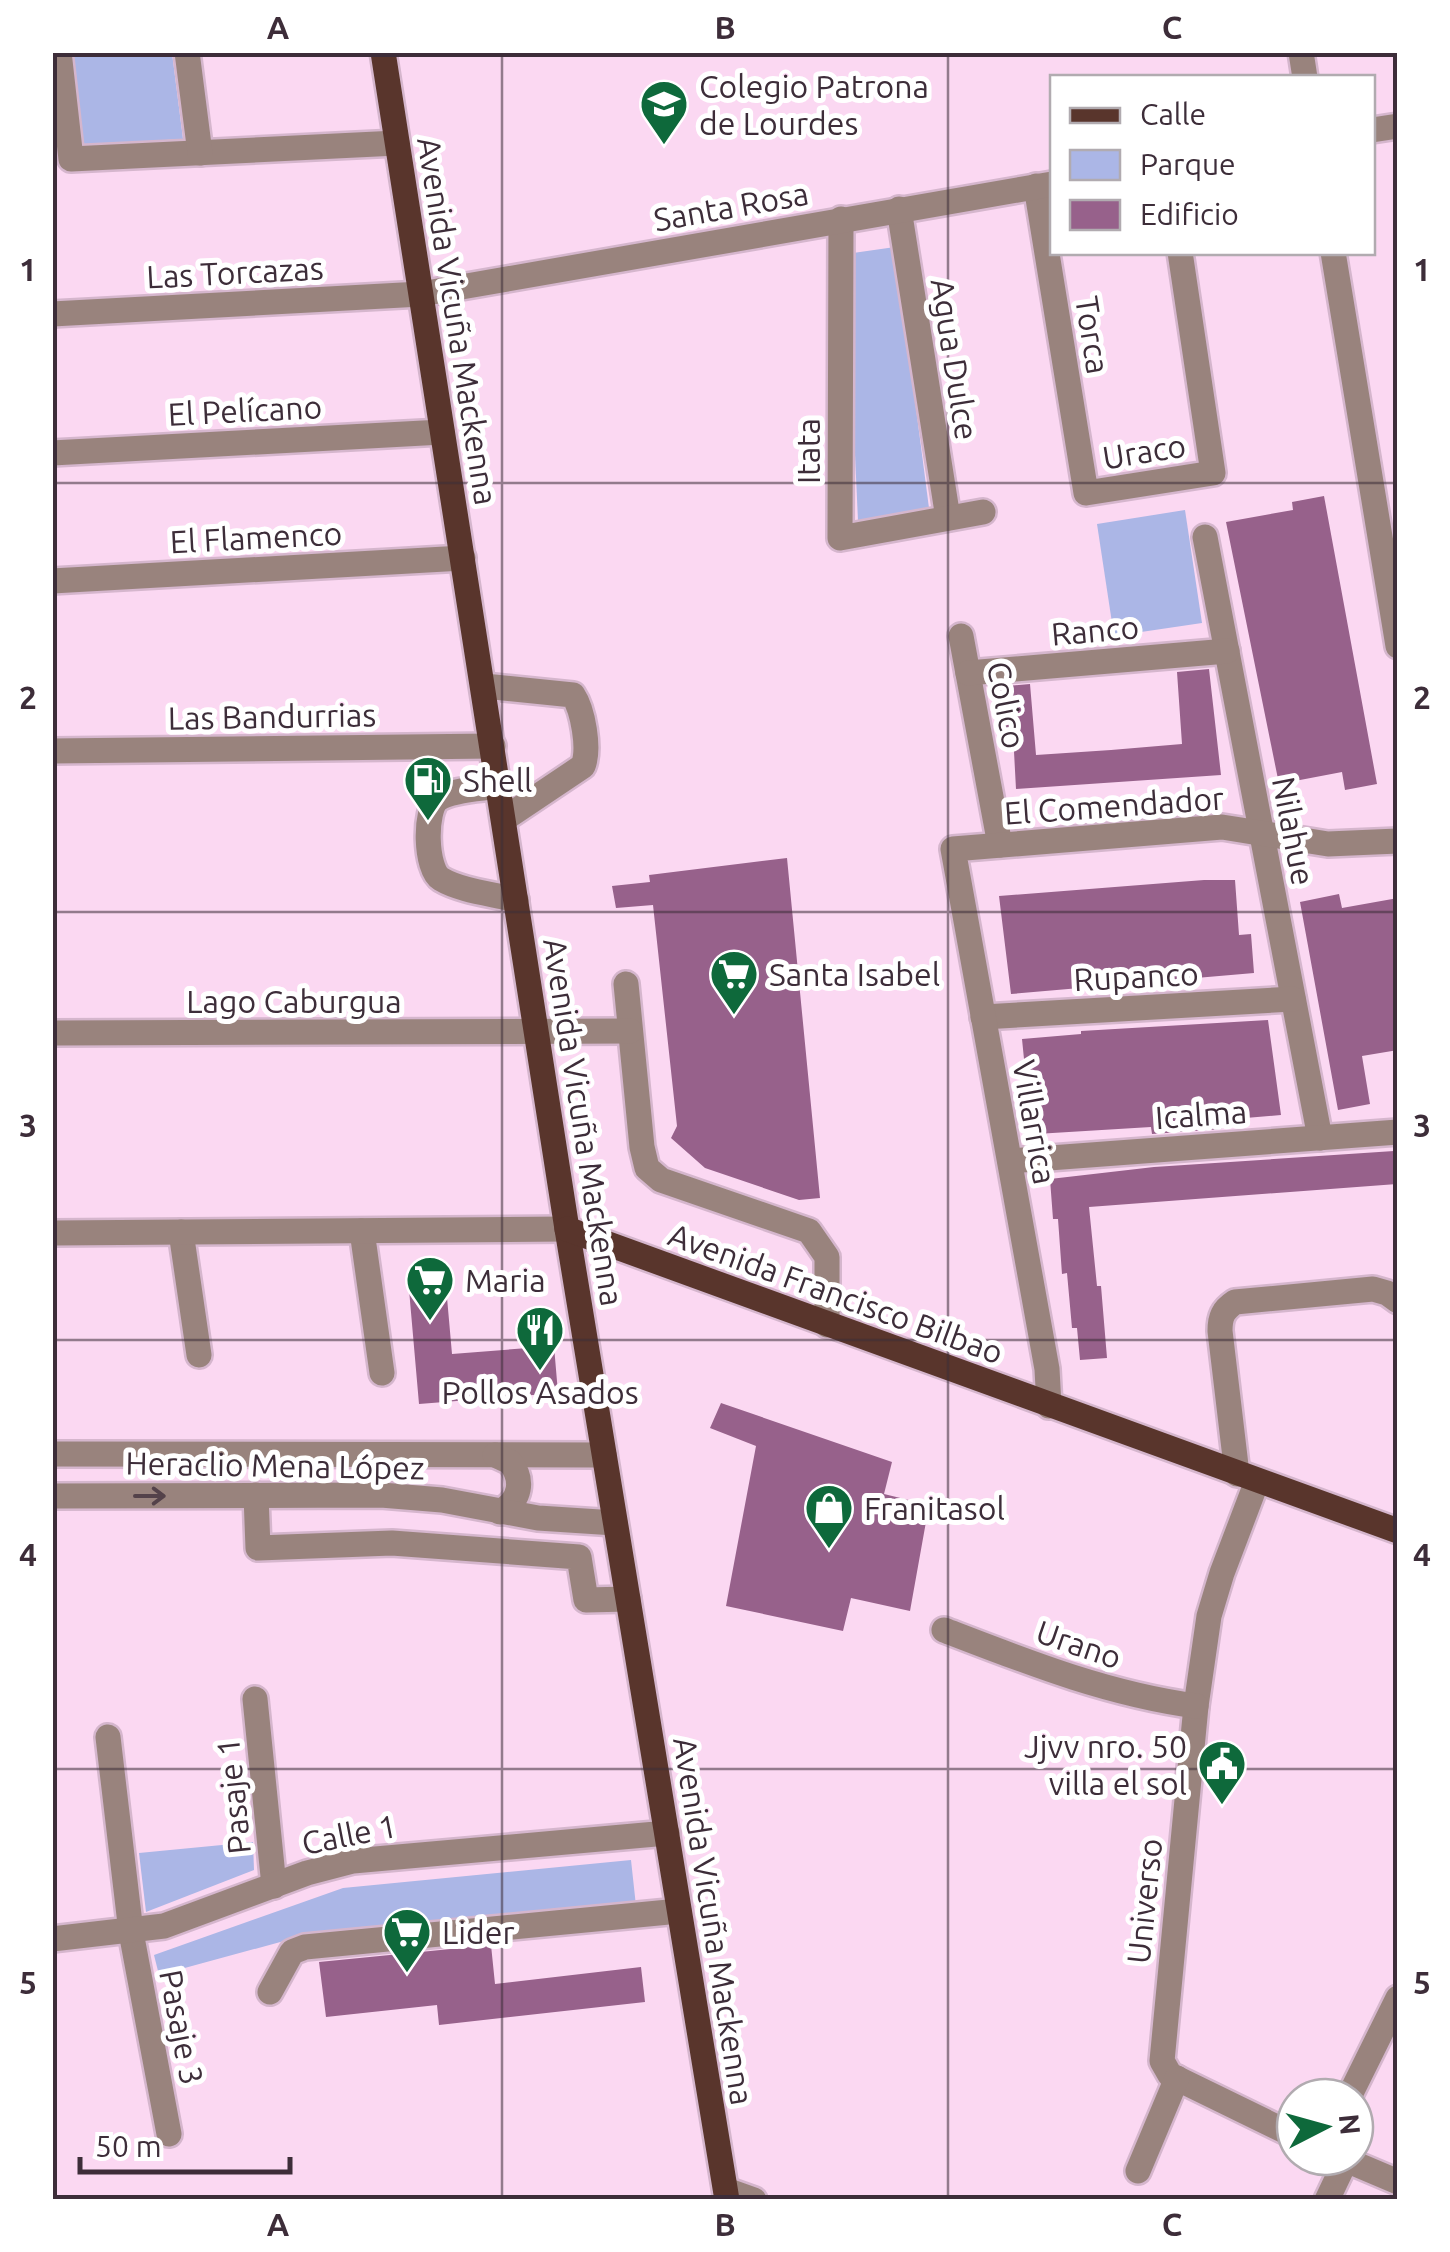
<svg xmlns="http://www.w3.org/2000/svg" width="1450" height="2252" font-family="Ubuntu,sans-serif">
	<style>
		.green { fill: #abb6e6 }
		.building { fill: #97618b }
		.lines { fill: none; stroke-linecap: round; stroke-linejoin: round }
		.minor-casing { stroke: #d5b6cd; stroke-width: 30 }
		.major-casing { stroke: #d5b6cd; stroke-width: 30 }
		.minor { stroke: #99837d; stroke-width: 25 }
		.major { stroke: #59352c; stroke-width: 25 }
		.oneway { stroke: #54424a }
		.grid { fill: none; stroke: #3d2d39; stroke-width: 2.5; stroke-opacity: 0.55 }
		.labels { text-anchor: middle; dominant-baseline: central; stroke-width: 10; stroke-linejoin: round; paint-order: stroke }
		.poi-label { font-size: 32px; fill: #3d2d39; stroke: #fff; text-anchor: start }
		.street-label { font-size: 32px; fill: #3d2d39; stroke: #fff }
		.neatline { fill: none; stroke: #3d2d39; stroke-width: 4 }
		.grid-label { font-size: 32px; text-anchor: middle; font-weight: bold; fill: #3d2d39 }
	</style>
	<rect width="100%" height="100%" fill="#fbd8f2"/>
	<g class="green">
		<polygon points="69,53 172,53 183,139 81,145"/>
		<polygon points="895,247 929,508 858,521 846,254"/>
		<polygon points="1185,510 1202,623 1114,636 1097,524"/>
		<polygon points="253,1842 254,1870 146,1912 139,1853"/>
		<polygon points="631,1860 636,1906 284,1941 159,1975 154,1955 343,1888"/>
	</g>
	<g class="building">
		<polygon points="1324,496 1377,784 1345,790 1342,772 1279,784 1226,522 1293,510 1292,502"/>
		<polygon points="1209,669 1221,775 1016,789 1013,733 1002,734 997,687 1030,684 1036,755 1111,750 1182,744 1177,672"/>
		<polygon points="787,858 820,1198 799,1200 705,1168 671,1138 677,1126 653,905 616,908 612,886 650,882 649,875"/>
		<polygon points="1204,880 1235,880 1239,935 1251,934 1254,973 1011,994 999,896"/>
		<polygon points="1339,894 1342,908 1398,898 1398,1050 1362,1056 1370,1104 1338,1110 1300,902"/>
		<polygon points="1268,1020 1281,1115 1222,1120 1222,1129 1152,1134 1151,1127 1036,1134 1031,1078 1026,1079 1022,1039 1081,1034 1081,1031"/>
		<polygon points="1394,1151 1397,1184 1089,1207 1097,1286 1101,1286 1107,1358 1080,1360 1077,1328 1072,1328 1067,1273 1062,1274 1058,1219 1053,1219 1050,1179 1154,1167"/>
		<polygon points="445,1275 452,1354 554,1346 558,1393 419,1404 408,1278"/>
		<polygon points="721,1403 892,1462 884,1494 929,1505 910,1611 851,1598 843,1631 726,1606 756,1446 710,1428"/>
		<polygon points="491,1945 495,1984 641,1967 645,2002 439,2025 437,2005 326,2017 319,1962"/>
	</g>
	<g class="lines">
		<g class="minor-casing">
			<g id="minor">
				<polyline points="59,52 71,159 397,143"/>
				<polyline points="187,52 200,153"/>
				<polyline points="1301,52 1305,78"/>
				<polyline points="1372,130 1398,126"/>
				<polyline points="1036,186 1086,493 1213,473 1180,252"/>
				<polyline points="899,209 948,518"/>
				<polyline points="841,219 840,538 983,512"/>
				<polyline points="1333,252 1398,646"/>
				<polyline points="52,314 421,294 1052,184"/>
				<polyline points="52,453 442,432"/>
				<polyline points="1205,537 1320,1138"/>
				<polyline points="52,581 463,558"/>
				<polyline points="961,636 1000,845"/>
				<polyline points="968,673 1227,651"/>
				<path d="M484 686 573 695C583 710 590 749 583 766L504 819"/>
				<polyline points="52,751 493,746"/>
				<path d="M499 786C482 789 453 789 438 799 424 810 425 869 441 879 461 891 494 894 516 900"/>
				<polyline points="626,984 642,1147 647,1168 661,1180 809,1231 827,1257 827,1325"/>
				<polyline points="983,1017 1293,999"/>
				<polyline points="52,1033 630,1031"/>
				<polyline points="1010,1161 1398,1132"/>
				<polyline points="362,1231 382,1373"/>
				<polyline points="181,1232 199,1355"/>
				<polyline points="52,1233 567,1229"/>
				<polyline points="1049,1406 1047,1369 953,849 1222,827 1328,844 1398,841"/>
				<polyline points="52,1454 604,1455"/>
				<path d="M495 1455 510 1462C524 1480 521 1500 500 1512"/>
				<path d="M1237 1474 1220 1331C1220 1317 1223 1310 1235 1302L1373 1289 1387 1293 1398 1301"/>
				<polyline points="1257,1481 1222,1573 1209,1616 1196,1706 1162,2061 1170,2075 1295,2136"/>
				<polyline points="256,1495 258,1548 392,1543 579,1557 586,1600 628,1599"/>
				<polyline points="52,1496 381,1495 442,1500 538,1518 615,1523"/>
				<path d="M944 1630C1027 1662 1107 1694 1196 1706"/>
				<polyline points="255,1699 274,1886"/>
				<polyline points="108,1737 131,1932 169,2134"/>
				<polyline points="52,1939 164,1926 307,1873 353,1861 667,1833"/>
				<polyline points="270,1992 292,1952 305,1947 679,1911"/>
				<polyline points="1349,2097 1398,1998"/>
				<polyline points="1339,2157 1398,2182"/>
				<polyline points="1138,2171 1177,2078"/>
				<polyline points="726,2190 754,2200"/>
				<polyline points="1327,2200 1346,2160"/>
			</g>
		</g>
		<g class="major-casing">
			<g id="major">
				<polyline points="383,52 567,1229 727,2200"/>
				<polyline points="567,1229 1398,1531"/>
			</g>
		</g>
		<use href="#minor" class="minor"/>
		<use href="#major" class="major"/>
	</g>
	<defs><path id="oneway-shaft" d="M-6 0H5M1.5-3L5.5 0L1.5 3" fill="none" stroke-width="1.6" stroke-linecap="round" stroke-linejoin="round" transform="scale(2.5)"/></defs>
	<use class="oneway" href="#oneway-shaft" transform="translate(150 1496)"/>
	<path class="grid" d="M502 52V2200M948 52V2200M52 483H1398M52 912H1398M52 1340H1398M52 1769H1398"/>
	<defs>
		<g id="school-pin" transform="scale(2.5)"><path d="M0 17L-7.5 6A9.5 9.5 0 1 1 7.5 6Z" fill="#0e693b" stroke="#fff"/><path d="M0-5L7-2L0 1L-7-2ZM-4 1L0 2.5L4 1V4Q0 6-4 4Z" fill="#fff"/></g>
		<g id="fuel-pin" transform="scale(2.5)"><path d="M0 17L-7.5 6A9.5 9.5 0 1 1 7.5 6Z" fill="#0e693b" stroke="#fff"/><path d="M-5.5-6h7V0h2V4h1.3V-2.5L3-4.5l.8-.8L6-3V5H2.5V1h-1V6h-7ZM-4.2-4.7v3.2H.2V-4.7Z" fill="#fff"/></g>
		<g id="supermarket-pin" transform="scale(2.5)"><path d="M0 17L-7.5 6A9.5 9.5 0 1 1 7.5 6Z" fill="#0e693b" stroke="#fff"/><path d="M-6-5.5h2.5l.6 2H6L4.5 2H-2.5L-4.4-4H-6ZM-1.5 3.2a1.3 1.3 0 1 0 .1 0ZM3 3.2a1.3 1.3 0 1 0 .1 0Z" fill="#fff"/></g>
		<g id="restaurant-pin" transform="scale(2.5)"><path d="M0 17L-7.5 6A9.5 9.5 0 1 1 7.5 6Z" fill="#0e693b" stroke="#fff"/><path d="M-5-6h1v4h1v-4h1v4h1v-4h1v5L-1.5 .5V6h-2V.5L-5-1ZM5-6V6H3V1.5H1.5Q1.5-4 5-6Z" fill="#fff"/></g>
		<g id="shop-pin" transform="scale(2.5)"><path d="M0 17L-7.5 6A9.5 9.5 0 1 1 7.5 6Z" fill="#0e693b" stroke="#fff"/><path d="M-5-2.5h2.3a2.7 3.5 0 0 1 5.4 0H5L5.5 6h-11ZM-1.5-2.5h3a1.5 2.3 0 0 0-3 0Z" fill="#fff"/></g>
		<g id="civic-pin" transform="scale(2.5)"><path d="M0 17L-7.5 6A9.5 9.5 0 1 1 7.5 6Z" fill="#0e693b" stroke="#fff"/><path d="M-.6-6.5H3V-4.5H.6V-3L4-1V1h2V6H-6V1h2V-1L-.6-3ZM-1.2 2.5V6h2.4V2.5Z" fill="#fff"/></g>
	</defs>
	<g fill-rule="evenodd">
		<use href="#school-pin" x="664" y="104"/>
		<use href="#fuel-pin" x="428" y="780"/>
		<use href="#supermarket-pin" x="734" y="974"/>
		<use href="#supermarket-pin" x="430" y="1280"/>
		<use href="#restaurant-pin" x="540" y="1330"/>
		<use href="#shop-pin" x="829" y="1508"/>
		<use href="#civic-pin" x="1222" y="1764"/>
		<use href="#supermarket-pin" x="407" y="1932"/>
	</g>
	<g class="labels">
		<g class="poi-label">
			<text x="699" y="86">Colegio Patrona<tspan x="699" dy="37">de Lourdes</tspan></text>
			<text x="463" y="780">Shell</text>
			<text x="769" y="974">Santa Isabel</text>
			<text x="465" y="1280">Maria</text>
			<text x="540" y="1392" text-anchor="middle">Pollos Asados</text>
			<text x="864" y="1508">Franitasol</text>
			<text x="1187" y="1746" text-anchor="end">Jjvv nro. 50<tspan x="1187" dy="37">villa el sol</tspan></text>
			<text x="442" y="1932">Lider</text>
		</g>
		<g class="street-label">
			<text transform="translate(731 206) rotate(-10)">Santa Rosa</text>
			<text transform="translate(235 272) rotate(-3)">Las Torcazas</text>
			<text transform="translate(458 321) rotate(81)">Avenida Vicuña Mackenna</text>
			<text transform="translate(1093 335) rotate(81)">Torca</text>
			<text transform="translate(955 359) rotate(81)">Agua Dulce</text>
			<text transform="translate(245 410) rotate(-3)">El Pelícano</text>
			<text transform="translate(808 451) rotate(-90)">Itata</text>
			<text transform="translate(1144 451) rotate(-9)">Uraco</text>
			<text transform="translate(256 537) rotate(-3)">El Flamenco</text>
			<text transform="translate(1095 630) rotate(-5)">Ranco</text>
			<text transform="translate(1007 705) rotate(79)">Colico</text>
			<text transform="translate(272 716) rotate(-1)">Las Bandurrias</text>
			<text transform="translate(1114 805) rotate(-4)">El Comendador</text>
			<text transform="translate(1294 831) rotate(79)">Nilahue</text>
			<text transform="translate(1136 976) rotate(-3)">Rupanco</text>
			<text x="294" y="1001">Lago Caburgua</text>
			<text transform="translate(1201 1114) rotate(-4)">Icalma</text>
			<text transform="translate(584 1122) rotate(81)">Avenida Vicuña Mackenna</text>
			<text transform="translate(1035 1122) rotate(80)">Villarrica</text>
			<text transform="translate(836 1293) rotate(20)">Avenida Francisco Bilbao</text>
			<text transform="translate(275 1465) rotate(1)">Heraclio Mena López</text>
			<text transform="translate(1079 1644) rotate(19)">Urano</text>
			<text transform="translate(233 1796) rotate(-96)">Pasaje 1</text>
			<text transform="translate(349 1834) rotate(-11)">Calle 1</text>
			<text transform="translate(1144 1901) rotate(-84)">Universo</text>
			<text transform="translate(714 1921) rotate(81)">Avenida Vicuña Mackenna</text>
			<text transform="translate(182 2027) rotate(79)">Pasaje 3</text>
		</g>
	</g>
	<rect width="1450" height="2252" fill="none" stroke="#ffffff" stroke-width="110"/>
	<rect x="1050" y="75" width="325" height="180" fill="#ffffff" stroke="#b1abb0" stroke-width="2.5"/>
	<rect x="1070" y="108" width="50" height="15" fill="#59352c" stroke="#b1abb0" stroke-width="2.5"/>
	<text x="1140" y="125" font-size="30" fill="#3d2d39">Calle</text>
	<rect x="1070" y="150" width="50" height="30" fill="#abb6e6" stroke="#b1abb0" stroke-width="2.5"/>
	<text x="1140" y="175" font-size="30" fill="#3d2d39">Parque</text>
	<rect x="1070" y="200" width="50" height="30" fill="#97618b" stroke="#b1abb0" stroke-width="2.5"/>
	<text x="1140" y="225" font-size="30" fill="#3d2d39">Edificio</text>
	<g transform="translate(1325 2127) rotate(84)"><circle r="48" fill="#ffffff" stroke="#b1abb0" stroke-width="2.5"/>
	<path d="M0-8L18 38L0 25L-18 38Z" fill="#0e693b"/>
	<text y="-15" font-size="28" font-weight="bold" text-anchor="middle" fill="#3d2d39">N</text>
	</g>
	<path d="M80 2157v15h210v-15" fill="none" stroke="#3d2d39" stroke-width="5"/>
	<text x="95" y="2157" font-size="30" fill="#3d2d39" stroke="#ffffff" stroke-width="8" paint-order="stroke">50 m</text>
	<rect x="55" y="55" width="1340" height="2142" class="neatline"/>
	<g class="grid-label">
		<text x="278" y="39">A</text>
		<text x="725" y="39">B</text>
		<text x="1172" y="39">C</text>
		<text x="28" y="281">1</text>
		<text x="1422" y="281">1</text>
		<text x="28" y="709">2</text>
		<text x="1422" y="709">2</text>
		<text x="28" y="1137">3</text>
		<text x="1422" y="1137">3</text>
		<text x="28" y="1566">4</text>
		<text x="1422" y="1566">4</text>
		<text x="28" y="1994">5</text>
		<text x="1422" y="1994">5</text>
		<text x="278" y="2236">A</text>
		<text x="725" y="2236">B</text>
		<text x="1172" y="2236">C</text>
	</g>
</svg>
